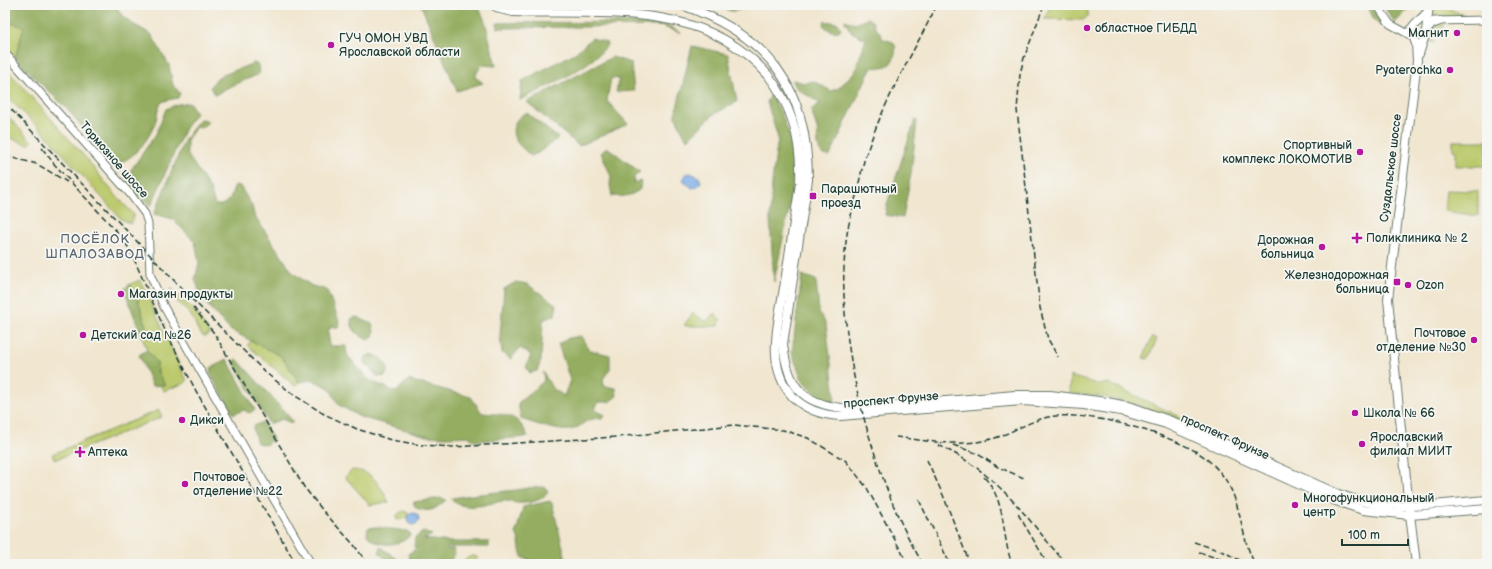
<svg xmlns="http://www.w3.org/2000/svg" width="1492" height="569" font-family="'Balsamiq Sans',sans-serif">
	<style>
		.green { fill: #bbc96c; stroke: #6d8350 }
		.forest { fill: #94ad60; stroke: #5a754a }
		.water { fill: #7cace6; stroke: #4e748d }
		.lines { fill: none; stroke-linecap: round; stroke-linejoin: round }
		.minor-casing { stroke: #68786a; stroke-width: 9 }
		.major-casing { stroke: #68786a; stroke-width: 10 }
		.minor { stroke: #fff; stroke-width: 7 }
		.major { stroke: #fff; stroke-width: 8 }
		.rail { stroke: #1f3d34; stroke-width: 1.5; stroke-dasharray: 6 3; stroke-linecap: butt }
		.poi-dot { fill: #b5179e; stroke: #f6f6f2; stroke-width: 1.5 }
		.labels { text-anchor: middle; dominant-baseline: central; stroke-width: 3.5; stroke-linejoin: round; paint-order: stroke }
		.poi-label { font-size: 12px; fill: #1f3d34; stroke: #f6f6f2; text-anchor: start }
		.street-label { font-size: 12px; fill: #1f3d34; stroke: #f6f6f2 }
		.neighbourhood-label { font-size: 13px; letter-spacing: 1px; fill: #5a656d; stroke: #f6f6f2 }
	</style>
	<rect width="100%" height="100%" fill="#f6f6f2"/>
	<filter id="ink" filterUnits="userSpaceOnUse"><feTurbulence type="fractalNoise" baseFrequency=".025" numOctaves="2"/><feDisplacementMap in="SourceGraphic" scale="8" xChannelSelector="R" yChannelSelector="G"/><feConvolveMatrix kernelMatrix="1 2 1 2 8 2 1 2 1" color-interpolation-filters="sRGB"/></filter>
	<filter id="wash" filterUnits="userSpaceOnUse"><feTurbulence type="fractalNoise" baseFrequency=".012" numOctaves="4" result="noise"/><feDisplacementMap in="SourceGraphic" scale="16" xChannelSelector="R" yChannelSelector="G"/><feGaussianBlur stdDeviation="0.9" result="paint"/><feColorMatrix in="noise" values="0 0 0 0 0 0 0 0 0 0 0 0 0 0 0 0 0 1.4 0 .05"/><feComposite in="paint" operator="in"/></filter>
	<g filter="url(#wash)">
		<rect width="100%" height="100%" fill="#f1e6cf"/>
		<g class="green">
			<polygon points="1432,5 1445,5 1447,8 1469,17 1438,17 1432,12"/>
			<polygon points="1050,7 1088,7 1088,16 1083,20 1044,19"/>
			<polygon points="13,23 24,27 15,58 5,47 5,32"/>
			<path d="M1439 25H1445C1440 32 1435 28 1432 40L1435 41 1434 43 1426 41 1433 28Z"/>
			<polygon points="5,67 85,157 112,191 134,215 131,224 121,219 45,134 5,95"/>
			<polygon points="5,113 32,142 29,145 5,136"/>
			<polygon points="1453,141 1487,141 1487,166 1456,166 1456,151 1453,150"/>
			<polygon points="1446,190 1478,191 1478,216 1444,211"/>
			<polygon points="140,280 187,381 185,383 164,391 160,385 164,385 158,373 157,363 147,350 141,334 149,337 138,299 130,284"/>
			<path d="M171 288 195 311 210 334 204 337C195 329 197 324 191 316 185 307 170 299 171 288Z"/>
			<polygon points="693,313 706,322 714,313 720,319 719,326 686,326 684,325"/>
			<polygon points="1152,337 1157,339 1148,359 1143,358"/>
			<polygon points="252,340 281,356 299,382 295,386 247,345"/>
			<polygon points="1070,376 1100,385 1108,383 1206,429 1207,432 1139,405 1103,397 1069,393"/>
			<polygon points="159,410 162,417 55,460 52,454"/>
			<path d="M352 470C374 471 379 485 389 502L370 505 345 477Z"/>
			<polygon points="404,511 408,513 407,518 397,520 396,517 399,513"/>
			<polygon points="471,556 475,556 478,558 471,564 463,564 464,560"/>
		</g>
		<g class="forest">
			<path d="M5 5H74C87 9 101 5 116 5L120 13 131 23 151 34 169 65 173 85 180 93 178 98C173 99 166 100 162 102 157 107 158 114 156 120 150 139 134 159 115 165L67 109 15 58 24 27 13 23 5 32Z"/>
			<polygon points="421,5 473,5 479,8 485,21 496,66 481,65 475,77 483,83 457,91"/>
			<path d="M720 5H747C737 13 729 13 720 5Z"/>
			<path d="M1367 5H1373L1387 26C1374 28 1372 13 1367 5Z"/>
			<polygon points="1383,5 1412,5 1395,23"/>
			<path d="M868 18 873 22 876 29 880 32 883 39 893 42 896 47C895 56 893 67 881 67 877 68 875 67 871 68L830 156C814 156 819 139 817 128 815 122 813 116 811 110L820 103 797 89 792 80 805 83 814 81 831 91 839 88 855 71 866 39 851 32 845 22V20L856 24Z"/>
			<path d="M825 21 838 23 841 28 839 31C833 33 827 29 823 25Z"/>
			<polygon points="661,22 681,33 660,26 498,28 497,23"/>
			<path d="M592 38 608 43C598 64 542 89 520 100L522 81 575 53Z"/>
			<polygon points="692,46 728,54 737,102 714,114 687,140 675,116"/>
			<polygon points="612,57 631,63 634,91 616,92 619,79 611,78 607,101 628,124 579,146 527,102"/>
			<polygon points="254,63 258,65 259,74 225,89 215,95 210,87 218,77"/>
			<polygon points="771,95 782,115 791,140 793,177 790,204 774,282 770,220 772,182 778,138 767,102"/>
			<polygon points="190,103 196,113 185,128 151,206 134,192 126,177 156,134 166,109 178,104"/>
			<path d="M527 113 558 138 538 153 531 156C526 151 518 145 515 139 510 128 516 116 527 113Z"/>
			<path d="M200 119 209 121 202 128 196 127 187 140V154L210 189 215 205H222L230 199 235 185 240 186 252 206 254 215 293 273 312 286 327 290 339 321 338 328 331 326 328 332 330 346H346L347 355 369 380 396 392 408 380 471 397 482 413C506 415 518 413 528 437L475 441 468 436 446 437 427 436 360 417 339 405 329 388 313 380 299 382 281 356 230 330 202 299 195 279 199 263 195 242 173 219 154 214 185 139Z"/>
			<polygon points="915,120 917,121 911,173 903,218 885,215 887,204"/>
			<path d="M607 147 640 172 634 177V183L641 181 640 189C632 196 624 197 612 196L610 185 611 176 601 153Z"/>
			<polygon points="802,275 816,280 819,312 826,324 835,397 834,403 816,395 802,380 792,353"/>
			<polygon points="516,282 527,284 557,305 555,315 543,320 541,361 537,371 530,373 526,367 531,355 520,348 511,359 502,353 500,335 504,289"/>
			<polygon points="130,284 138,299 149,338 141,334 124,289"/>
			<path d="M357 317 372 324 374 331 373 337 369 340C358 336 351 330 351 319Z"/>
			<path d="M581 336 589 350 610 355V369L603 379 604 386 616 388 617 396 609 402H598L595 410 605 415 603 418C583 419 589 422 574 429 562 434 534 423 521 419L518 403 544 381 543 372 552 388 564 396 570 380 558 344 569 338Z"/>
			<polygon points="147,350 157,363 158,373 165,385 152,386 139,355"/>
			<path d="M371 354C379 355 387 363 388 371L385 376 378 377 364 363V358Z"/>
			<polygon points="227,359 255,410 249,413 244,410 233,414 210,373 211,368"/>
			<polygon points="237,359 293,421 291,423 282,419 269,424 233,361"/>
			<polygon points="263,422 273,439 266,445 257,443 254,433 253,426"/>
			<path d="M535 487H544L548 492C543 501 527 504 518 503 512 503 508 500 502 501 487 504 465 512 452 500V498C480 493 508 492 535 487Z"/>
			<path d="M442 498 446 500C434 510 431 513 416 508L413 502Z"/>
			<path d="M550 501 552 503 567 564H543L523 558C518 550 521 541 516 533L523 507Z"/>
			<path d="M375 527 407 531 411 534C402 547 377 548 367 535L368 528Z"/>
			<polygon points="423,532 432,535 424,539 450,542 489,542 489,547 448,547 446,549 453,549 455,554 451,560 442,563 414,564 410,560 408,554 417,548 414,547 415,538"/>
			<polygon points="381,547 404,564 390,564 379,552"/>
			<polygon points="332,559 337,560 336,564 319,564 318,562"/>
		</g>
		<g class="water">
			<polygon points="691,173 699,177 701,182 697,187 692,188 683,180 685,174"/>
			<circle cx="413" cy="519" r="6"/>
		</g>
	</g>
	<g filter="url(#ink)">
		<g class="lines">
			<g class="minor-casing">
				<g id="minor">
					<polyline points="1377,5 1390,24 1412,36"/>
					<polyline points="1434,21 1487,20"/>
					<polyline points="5,53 131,195 145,214 148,224 150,274 164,307 311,564"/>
				</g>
			</g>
			<g class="major-casing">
				<g id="major">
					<path d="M493 5 500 9 513 12C605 15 703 0 768 75 793 107 802 142 800 183 795 216 790 249 785 282 779 320 764 366 793 397 806 410 822 415 840 416L1022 401 1084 405 1121 411 1166 424 1333 500 1363 510 1410 515 1487 509"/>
					<path d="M682 5C769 36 808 87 808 180L783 344C788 392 806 406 853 409L1015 395H1050L1107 402 1132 407 1188 427 1338 494C1390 514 1433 504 1487 500"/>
					<polyline points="1426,31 1432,24 1440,21"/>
					<polyline points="1419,54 1426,32 1429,5"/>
					<path d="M1416 564 1408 498 1388 299 1417 61 1416 44 1411 30C1413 23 1423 19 1428 11"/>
				</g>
			</g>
			<use href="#minor" class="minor"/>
			<use href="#major" class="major"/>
			<g class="rail">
				<polyline points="1044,5 1024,58 1020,74 1017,110 1040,308 1048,339 1058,357"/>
				<polyline points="5,103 189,296 266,373 294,395 324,414 357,429 391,440 421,445 453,447 616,437 734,425 783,430 808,438 846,461 867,488 908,564"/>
				<polyline points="42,148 55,165 122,237 131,252 163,326 196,391 296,564"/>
				<polyline points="5,156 37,164 67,182"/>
				<polyline points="193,307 214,333 304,487 324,512 354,545 368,564"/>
				<path d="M896 437C928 441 963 448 995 438 1013 432 1030 421 1048 417 1088 410 1162 432 1197 452 1207 458 1216 467 1223 476 1242 501 1240 537 1255 564"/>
				<path d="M938 445C997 472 1026 517 1066 564"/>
				<polyline points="953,445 976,453 998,467 1024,478"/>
				<polyline points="927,460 943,495 970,564"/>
				<path d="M984 477C1007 501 1001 535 1012 564"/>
				<polyline points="919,500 950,564"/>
				<polyline points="1018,514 1048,564"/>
				<polyline points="1194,542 1224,552 1247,564"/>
				<polyline points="1199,552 1234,564"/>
				<path d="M923 564C900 526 885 487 872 445 851 380 836 297 848 228 851 215 855 201 858 187 861 175 863 161 868 149 885 99 913 53 937 5"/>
			</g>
		</g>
	</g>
	<g class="poi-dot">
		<circle cx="1087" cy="28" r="4"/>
		<circle cx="1457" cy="33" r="4"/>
		<circle cx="331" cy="45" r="4"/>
		<circle cx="1450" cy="70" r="4"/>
		<circle cx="1360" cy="152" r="4"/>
		<rect x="809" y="192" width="8" height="8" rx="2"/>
		<path d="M1355 232h4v4h4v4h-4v4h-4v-4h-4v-4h4z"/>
		<circle cx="1322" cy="247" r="4"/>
		<rect x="1393" y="278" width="8" height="8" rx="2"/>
		<circle cx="1408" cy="285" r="4"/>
		<circle cx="121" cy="294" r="4"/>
		<circle cx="83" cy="335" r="4"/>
		<circle cx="1474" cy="340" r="4"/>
		<circle cx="1355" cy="413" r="4"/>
		<circle cx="182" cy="420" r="4"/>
		<circle cx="1362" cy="444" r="4"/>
		<path d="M78 446h4v4h4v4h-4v4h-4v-4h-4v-4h4z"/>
		<circle cx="185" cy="484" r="4"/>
		<circle cx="1295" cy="505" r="4"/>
	</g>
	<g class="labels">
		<g class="poi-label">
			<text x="1095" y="28">областное ГИБДД</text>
			<text x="1449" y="33" text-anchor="end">Магнит</text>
			<text x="339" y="38">ГУЧ ОМОН УВД<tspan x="339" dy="14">Ярославской области</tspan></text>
			<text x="1442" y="70" text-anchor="end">Pyaterochka</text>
			<text x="1352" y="145" text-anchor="end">Спортивный<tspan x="1352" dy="14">комплекс ЛОКОМОТИВ</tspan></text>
			<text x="821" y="189">Парашютный<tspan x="821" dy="14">проезд</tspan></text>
			<text x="1366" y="238">Поликлиника № 2</text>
			<text x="1314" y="240" text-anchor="end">Дорожная<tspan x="1314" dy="14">больница</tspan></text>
			<text x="1389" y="275" text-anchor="end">Железнодорожная<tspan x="1389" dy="14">больница</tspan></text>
			<text x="1416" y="285">Ozon</text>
			<text x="129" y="294">Магазин продукты</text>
			<text x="1466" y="333" text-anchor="end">Почтовое<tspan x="1466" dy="14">отделение №30</tspan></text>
			<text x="91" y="335">Детский сад №26</text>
			<text x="1363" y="413">Школа № 66</text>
			<text x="190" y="420">Дикси</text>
			<text x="1370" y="437">Ярославский<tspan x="1370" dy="14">филиал МИИТ</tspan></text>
			<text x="88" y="452">Аптека</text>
			<text x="193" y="477">Почтовое<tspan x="193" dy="14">отделение №22</tspan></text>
			<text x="1303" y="498">Многофункциональный<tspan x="1303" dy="14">центр</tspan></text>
		</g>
		<g class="street-label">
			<text transform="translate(114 160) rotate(49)">Тормозное шоссе</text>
			<text transform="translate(1391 168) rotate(-83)">Суздальское шоссе</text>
			<text transform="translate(891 400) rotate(-5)">проспект Фрунзе</text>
			<text transform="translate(1225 437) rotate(24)">проспект Фрунзе</text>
		</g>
		<g class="neighbourhood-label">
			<text x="95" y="239">ПОСЁЛОК<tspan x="95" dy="15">ШПАЛОЗАВОД</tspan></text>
		</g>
	</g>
	<rect width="1492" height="569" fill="none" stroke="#f6f6f2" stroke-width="20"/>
	<path d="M1342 539v6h66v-6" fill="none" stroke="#1f3d34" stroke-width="2"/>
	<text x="1348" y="539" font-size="12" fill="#1f3d34" stroke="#f6f6f2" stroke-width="3" paint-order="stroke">100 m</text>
</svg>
